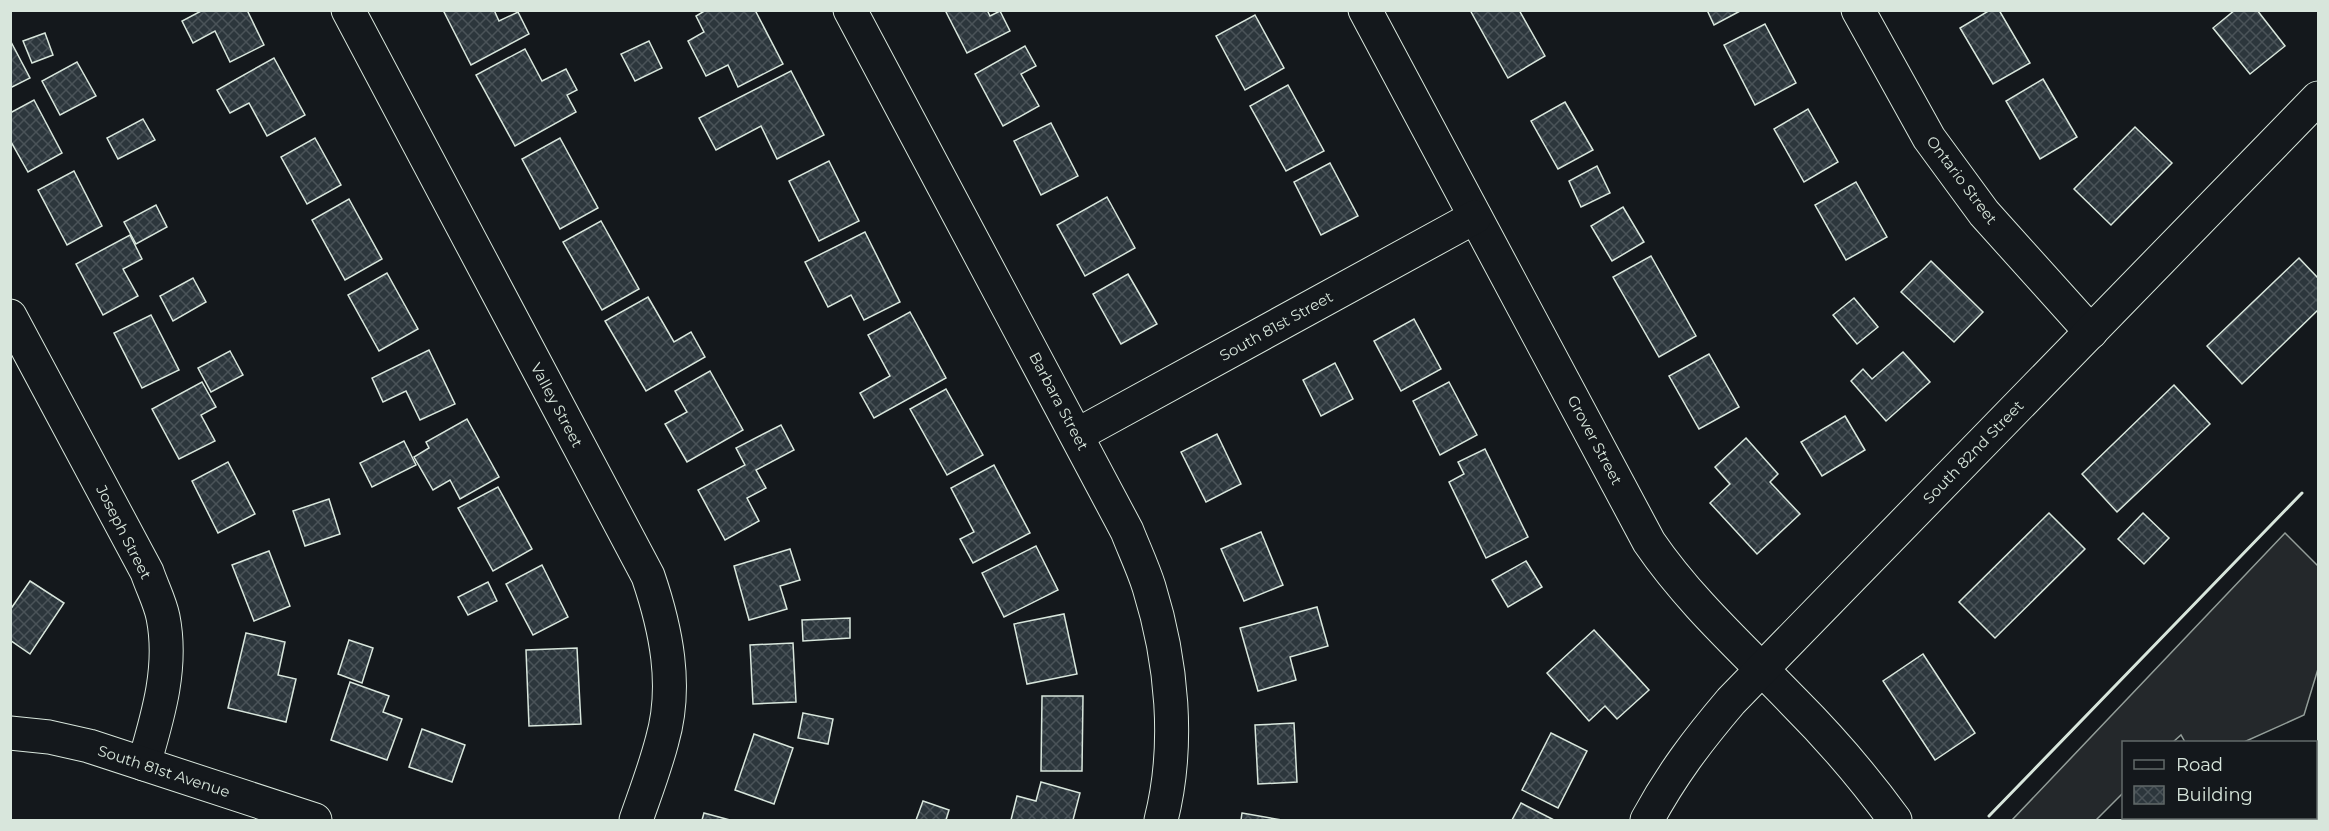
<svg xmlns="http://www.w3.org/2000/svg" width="2329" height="831" font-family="Montserrat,sans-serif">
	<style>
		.parking { fill: #24282b; stroke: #939e99; stroke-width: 1.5 }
		.building { fill: url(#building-cross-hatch); stroke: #d8e6dc; stroke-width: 1.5 }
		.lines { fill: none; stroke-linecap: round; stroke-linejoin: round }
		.minor-casing { stroke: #d8e6dc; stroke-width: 35 }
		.minor { stroke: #14181c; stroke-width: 33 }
		.wall { stroke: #d8e6dc; stroke-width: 3 }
		.labels { text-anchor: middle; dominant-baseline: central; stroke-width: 4.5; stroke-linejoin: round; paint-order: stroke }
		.street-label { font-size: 15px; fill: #d8e6dc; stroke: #14181c }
	</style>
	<defs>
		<pattern id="building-cross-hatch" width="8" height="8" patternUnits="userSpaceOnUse" patternTransform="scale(1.5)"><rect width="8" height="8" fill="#2c363c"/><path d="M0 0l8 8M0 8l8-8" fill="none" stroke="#4a5358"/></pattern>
	</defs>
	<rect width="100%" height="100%" fill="#14181c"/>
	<polygon class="parking" points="2285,533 2318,566 2318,669 2304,715 2244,742 2185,742 2181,735 2173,742 2124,742 2123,793 2096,820 2012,820"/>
	<g class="building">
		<polygon points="203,10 247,10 264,45 230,62 215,31 193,43 182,21"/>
		<polygon points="443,10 494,10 499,21 518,12 529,34 471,65"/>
		<polygon points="706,10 755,10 783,64 738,87 728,65 706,76 688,41 704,32 696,16"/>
		<polygon points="945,10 987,10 990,16 1000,11 1010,31 967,53"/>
		<polygon points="1470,10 1519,10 1545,56 1508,78"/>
		<polygon points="1707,10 1742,10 1714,25"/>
		<polygon points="1990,10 1999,10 2030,63 1993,84 1960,28"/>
		<polygon points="2235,10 2257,10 2285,46 2250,74 2213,28"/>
		<polygon points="1255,15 1284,68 1245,90 1216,36"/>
		<polygon points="1765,24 1796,83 1755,105 1724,45"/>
		<polygon points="45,33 53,55 32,63 23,41"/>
		<polygon points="10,40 30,78 10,88"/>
		<polygon points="649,41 662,68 635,81 621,54"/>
		<polygon points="1025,46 1036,66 1021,74 1039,106 1003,126 975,74"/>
		<polygon points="525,49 542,81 566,69 577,90 567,95 576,112 515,146 476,75"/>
		<polygon points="274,58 305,115 267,136 249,103 230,113 217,90"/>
		<polygon points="77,62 96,96 60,115 42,81"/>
		<polygon points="791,71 824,135 777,159 761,126 716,150 699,118"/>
		<polygon points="2043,79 2077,137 2040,159 2006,101"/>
		<polygon points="1288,85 1324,151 1286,171 1250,106"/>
		<polygon points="34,100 62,153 28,172 10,140 10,113"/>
		<polygon points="1565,102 1593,150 1558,169 1531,121"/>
		<polygon points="1808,109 1838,162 1804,182 1774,129"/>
		<polygon points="143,119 155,140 118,159 107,138"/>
		<polygon points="1051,123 1078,176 1041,195 1014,141"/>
		<polygon points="2135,127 2172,163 2111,225 2074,189"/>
		<polygon points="315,138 341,185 307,204 281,157"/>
		<polygon points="560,138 598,208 560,229 522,159"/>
		<polygon points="829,161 859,221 819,241 789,181"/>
		<polygon points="1330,163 1358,216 1321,235 1294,182"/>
		<polygon points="1597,166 1610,193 1581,207 1569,181"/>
		<polygon points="74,171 102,226 67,245 38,190"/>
		<polygon points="1856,182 1887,237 1846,260 1815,205"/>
		<polygon points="1107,197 1135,248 1085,276 1057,225"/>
		<polygon points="349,199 382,259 345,280 312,220"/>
		<polygon points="156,205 167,227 136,244 124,222"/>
		<polygon points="1623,207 1644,242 1612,261 1591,226"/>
		<polygon points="601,221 639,289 602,310 563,242"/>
		<polygon points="865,232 900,302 864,320 851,295 828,307 805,262"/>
		<polygon points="130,235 142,259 123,269 138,296 103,315 76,264"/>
		<polygon points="1651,256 1696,336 1659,357 1613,277"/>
		<polygon points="2299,258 2318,278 2318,310 2242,384 2207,346"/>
		<polygon points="1931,261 1983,312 1954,342 1901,292"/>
		<polygon points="387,273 418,329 379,351 348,295"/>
		<polygon points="1128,274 1157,324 1121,344 1093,294"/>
		<polygon points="193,278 206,302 173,321 160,296"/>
		<polygon points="648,297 674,342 691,332 705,357 646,391 605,321"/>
		<polygon points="1854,298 1878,327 1857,344 1833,315"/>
		<polygon points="910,312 946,378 874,418 860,393 890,376 868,335"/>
		<polygon points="151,315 179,370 142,388 114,333"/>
		<polygon points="1414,319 1441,369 1401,391 1374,341"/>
		<polygon points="429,350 455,404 420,420 406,391 383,402 372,378"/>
		<polygon points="230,351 243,375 211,392 198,368"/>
		<polygon points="1903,352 1930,382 1886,421 1851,381 1863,369 1872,379"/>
		<polygon points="1709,354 1739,407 1699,429 1669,376"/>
		<polygon points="1335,363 1353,399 1321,416 1303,380"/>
		<polygon points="710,371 743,430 687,462 665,424 687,412 675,391"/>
		<polygon points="202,382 216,407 201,415 215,441 179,459 152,409"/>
		<polygon points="1449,382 1477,435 1440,455 1413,401"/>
		<polygon points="2174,385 2210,424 2117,512 2082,474"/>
		<polygon points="946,389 983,455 947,475 910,409"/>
		<polygon points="1845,416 1865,450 1822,476 1801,442"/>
		<polygon points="467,419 499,477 460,499 450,480 433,490 414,457 429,448 426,442"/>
		<polygon points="781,425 794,450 756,470 766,488 747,498 759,521 725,540 698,490 745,465 736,448"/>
		<polygon points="1217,434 1241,484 1206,502 1181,452"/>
		<polygon points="1746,438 1778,474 1770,482 1800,514 1757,554 1710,503 1730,484 1715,467"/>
		<polygon points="404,441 416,465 372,487 360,463"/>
		<polygon points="1485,449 1528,537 1486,558 1449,482 1464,474 1458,462"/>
		<polygon points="228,462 255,514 218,533 192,481"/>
		<polygon points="994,465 1030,533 973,563 960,539 974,532 951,488"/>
		<polygon points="498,487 532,549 493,571 458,508"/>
		<polygon points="329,499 340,534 305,546 293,511"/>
		<polygon points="2049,513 2085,549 1995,638 1959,602"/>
		<polygon points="2143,513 2169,538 2144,564 2118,539"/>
		<polygon points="1261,532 1283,585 1244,601 1221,549"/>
		<polygon points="1036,546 1058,590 1004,617 982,573"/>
		<polygon points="790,549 800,580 780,586 787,609 749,620 734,566"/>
		<polygon points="269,551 290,606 254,621 232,565"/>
		<polygon points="1526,561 1542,587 1508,607 1492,580"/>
		<polygon points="542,565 568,617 533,635 506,584"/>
		<polygon points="30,581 64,603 30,654 10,640 10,610"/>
		<polygon points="488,582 497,601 468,615 458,597"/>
		<polygon points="1317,607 1328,646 1290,657 1296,680 1258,691 1240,628"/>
		<polygon points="1064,614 1077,674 1027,684 1014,624"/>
		<polygon points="850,618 850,638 803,641 802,620"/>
		<polygon points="1594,630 1649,690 1617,719 1605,706 1589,721 1547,673"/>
		<polygon points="246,633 285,642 278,675 296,679 286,722 228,708"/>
		<polygon points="349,640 373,648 362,683 338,674"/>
		<polygon points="793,643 796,702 753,704 750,645"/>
		<polygon points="577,648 581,724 529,726 526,650"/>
		<polygon points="1923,654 1975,733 1935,760 1883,681"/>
		<polygon points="350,682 389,696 383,712 402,719 387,760 331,740"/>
		<polygon points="1042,696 1083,696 1082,771 1041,771"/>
		<polygon points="803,713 833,719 828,744 798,738"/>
		<polygon points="1294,723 1297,782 1258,784 1255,725"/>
		<polygon points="422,729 465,745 452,782 409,767"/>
		<polygon points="1551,733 1587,751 1558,808 1522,790"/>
		<polygon points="754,734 793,748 774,804 735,790"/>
		<polygon points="1041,782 1080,793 1073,820 1011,820 1017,796 1036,801"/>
		<polygon points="923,801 949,810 946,820 916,820"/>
		<polygon points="1521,803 1554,820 1512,820"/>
		<polygon points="704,813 730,820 702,820"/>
		<polygon points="1242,813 1282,820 1241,820"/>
		<polygon points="2155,818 2218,818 2215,820 2148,820"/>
	</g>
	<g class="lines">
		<g class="minor-casing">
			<g id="minor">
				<path d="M348 10 648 576C666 629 678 686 662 741 655 768 645 794 636 820"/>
				<path d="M850 10 1127 531C1134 549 1143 568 1149 587 1172 661 1180 745 1161 820"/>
				<path d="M1365 10 1649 542C1690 602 1744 650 1794 702 1830 738 1865 779 1895 820"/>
				<polyline points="1858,10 1929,138 1984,213 2091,332"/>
				<path d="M10 316 147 572C152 587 160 602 163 617 173 667 158 716 144 764"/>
				<polyline points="1077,435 1475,217"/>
				<polyline points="10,733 49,737 89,746 315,820"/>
				<path d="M1647 820C1672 774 1697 741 1731 701L2318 98"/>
			</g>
		</g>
		<use href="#minor" class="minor"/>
		<polyline class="wall" points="1989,816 2302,493"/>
	</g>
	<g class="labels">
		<g class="street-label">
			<text transform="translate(1962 180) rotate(53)">Ontario Street</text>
			<text transform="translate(1276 326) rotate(-29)">South 81st Street</text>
			<text transform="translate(1059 401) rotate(62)">Barbara Street</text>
			<text transform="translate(557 405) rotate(62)">Valley Street</text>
			<text transform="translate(1595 440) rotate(62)">Grover Street</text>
			<text transform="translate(1973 452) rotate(-46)">South 82nd Street</text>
			<text transform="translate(124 532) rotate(63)">Joseph Street</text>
			<text transform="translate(164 771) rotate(18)">South 81st Avenue</text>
		</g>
	</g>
	<rect width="2329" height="831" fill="none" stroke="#d8e6dc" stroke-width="24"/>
	<rect x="2122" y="741" width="195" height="78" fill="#14181c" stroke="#626a69" stroke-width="1.5"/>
	<rect x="2134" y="760" width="30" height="9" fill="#14181c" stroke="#626a69" stroke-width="1.5"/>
	<text x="2176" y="771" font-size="18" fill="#d8e6dc">Road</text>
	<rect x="2134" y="786" width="30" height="18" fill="url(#building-cross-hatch)" stroke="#626a69" stroke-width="1.5"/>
	<text x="2176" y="801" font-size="18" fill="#d8e6dc">Building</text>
</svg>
